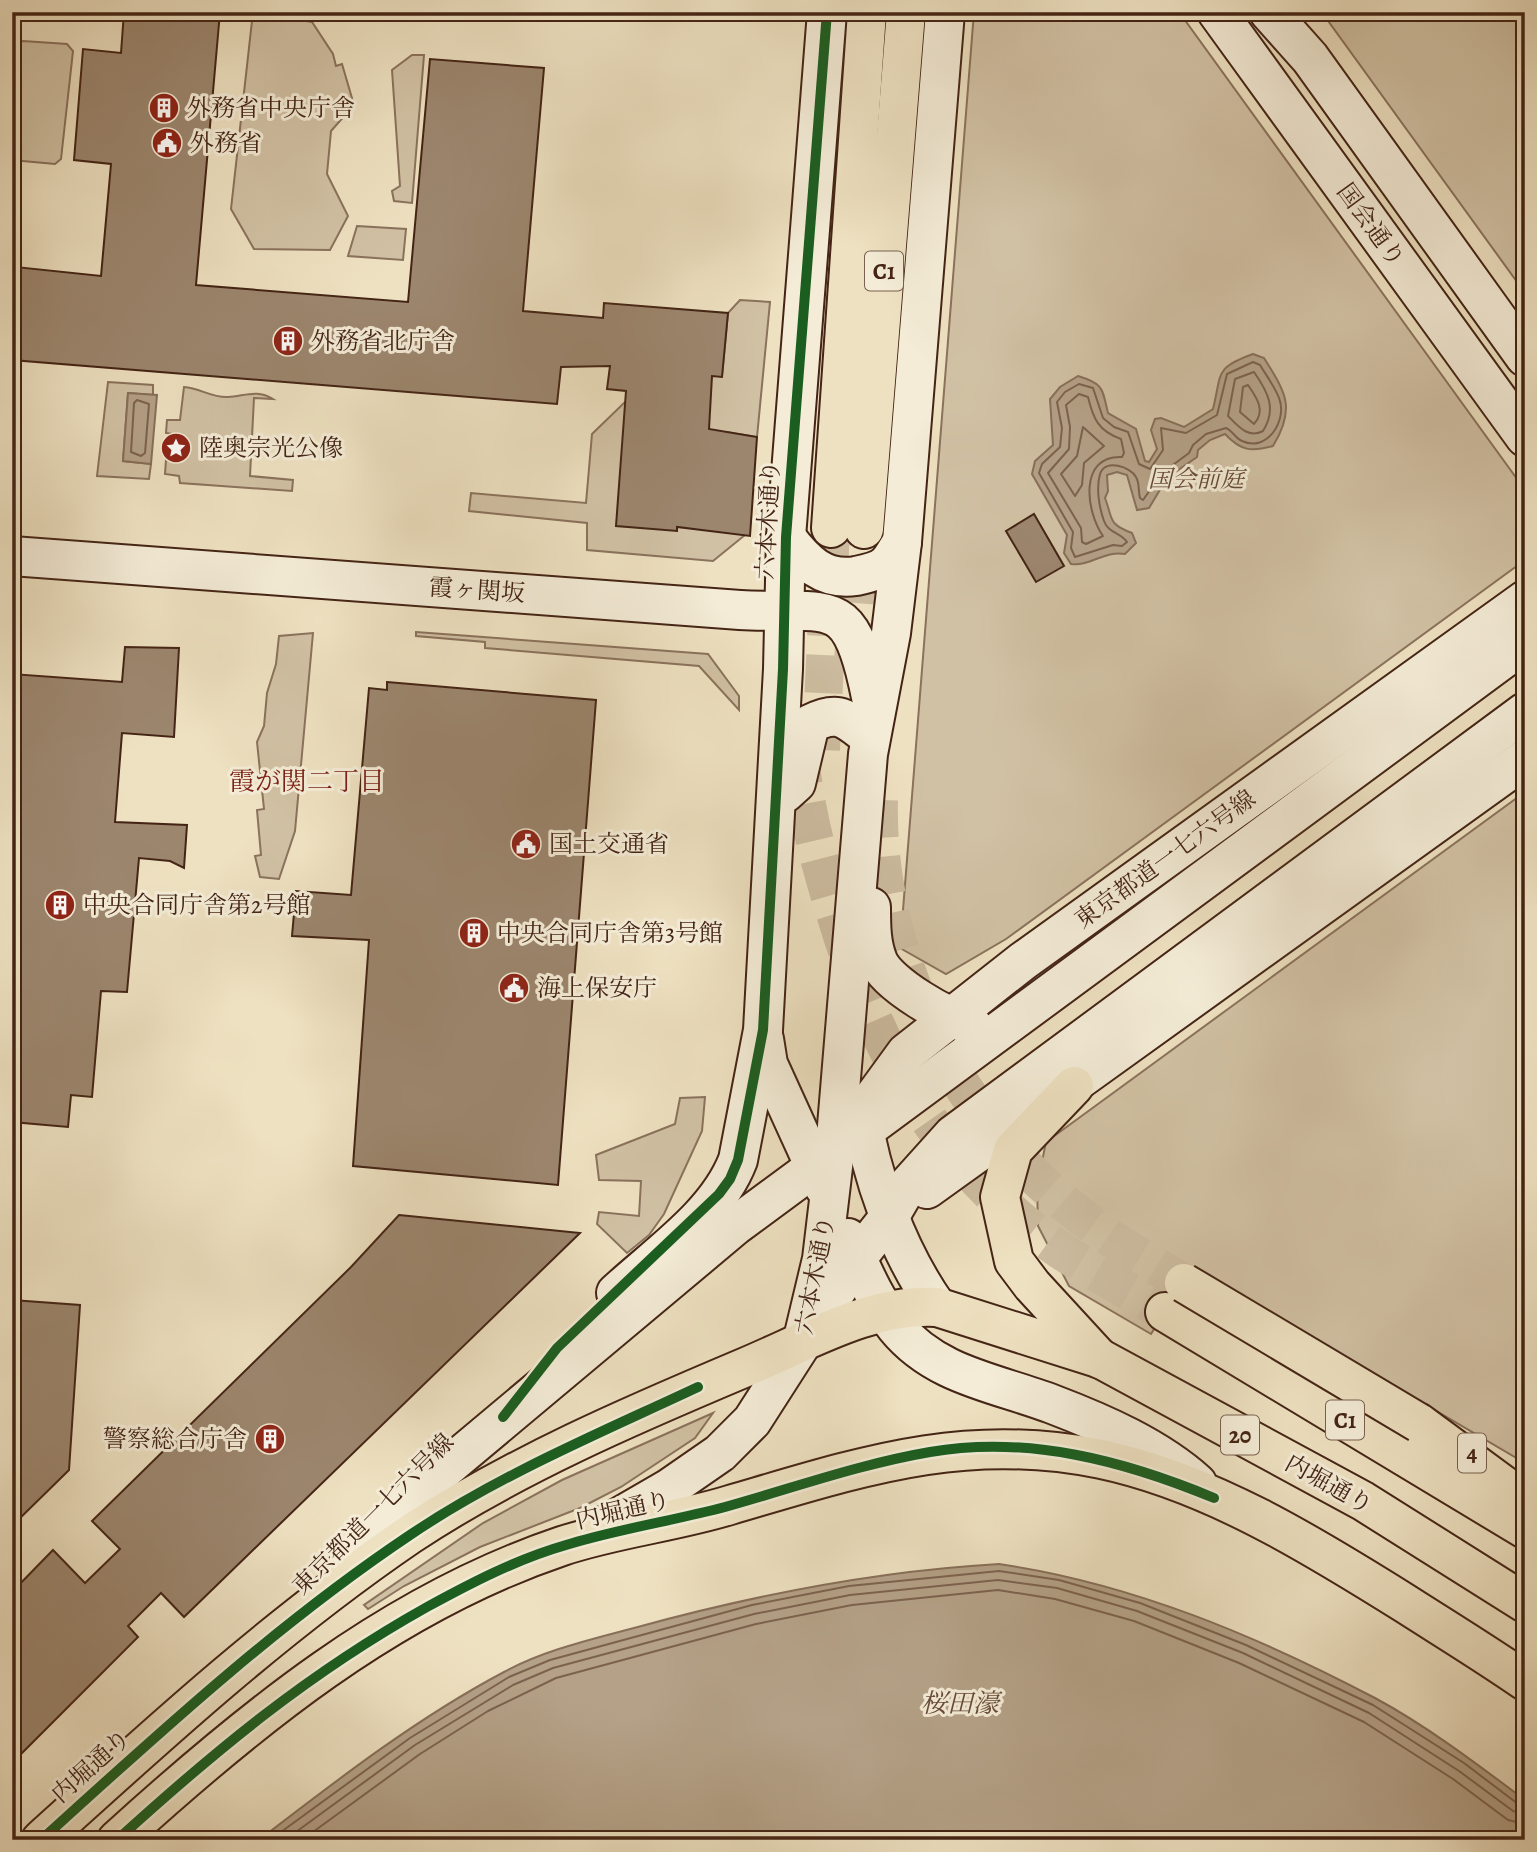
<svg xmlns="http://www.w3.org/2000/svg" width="1537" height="1852" font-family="Alegreya,'Noto Serif JP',serif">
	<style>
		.green { fill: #d1c1a4; stroke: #8a725c; stroke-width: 2 }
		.water { fill: #b4a187; stroke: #876f59; stroke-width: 2 }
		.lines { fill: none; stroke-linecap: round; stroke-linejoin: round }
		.shore { stroke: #7c624e; stroke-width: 2 }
		.building { fill: #9c866e; stroke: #442415; stroke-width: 2 }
		.highway-tunnel { stroke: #ccbb9f; stroke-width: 38; stroke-dasharray: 38 19; stroke-linecap: butt }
		.secondary-casing { stroke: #442415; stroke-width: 42 }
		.highway-casing { stroke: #442415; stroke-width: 42 }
		.secondary { stroke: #f4ecd7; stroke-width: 38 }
		.highway { stroke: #eee1c1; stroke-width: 38 }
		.highway-bridge-casing { stroke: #442415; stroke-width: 42; stroke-linecap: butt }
		.highway-bridge { stroke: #eee1c1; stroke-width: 38 }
		.cycleway-casing { stroke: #f4ecd7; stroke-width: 15 }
		.cycleway { stroke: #1b5e20; stroke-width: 10 }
		.labels { text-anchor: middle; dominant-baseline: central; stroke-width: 6; stroke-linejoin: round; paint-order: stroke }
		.shield { fill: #f4ecd7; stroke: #79604f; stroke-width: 2 }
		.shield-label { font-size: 23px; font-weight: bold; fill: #442415 }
		.poi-label { font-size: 24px; fill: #442415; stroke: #f4ecd7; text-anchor: start }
		.street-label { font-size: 24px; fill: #442415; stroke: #f4ecd7 }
		.park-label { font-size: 24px; font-style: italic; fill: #674b39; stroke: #f4ecd7 }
		.neighbourhood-label { font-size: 26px; fill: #7a1f14; stroke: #f4ecd7 }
		.water-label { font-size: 26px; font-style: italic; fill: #664a37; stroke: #f4ecd7 }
	</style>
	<rect width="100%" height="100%" fill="#eee1c1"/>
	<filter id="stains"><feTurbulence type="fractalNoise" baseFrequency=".00286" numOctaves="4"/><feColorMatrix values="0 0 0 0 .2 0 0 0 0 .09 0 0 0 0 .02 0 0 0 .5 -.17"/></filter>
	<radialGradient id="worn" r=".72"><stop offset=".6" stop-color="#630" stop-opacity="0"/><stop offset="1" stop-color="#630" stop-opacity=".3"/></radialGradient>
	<g class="green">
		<polygon points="253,12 312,22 333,54 336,66 342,64 354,105 331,131 327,174 348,216 330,250 254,249 231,209"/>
		<polygon points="974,12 1179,12 1525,490 1525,560 1006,939 946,974 900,948"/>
		<polygon points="1327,12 1525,12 1525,293 1326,18"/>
		<polygon points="23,41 67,44 73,51 61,159 55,164 12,160 12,95 17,45"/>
		<polygon points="412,55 424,55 412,203 394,201 392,191 400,186 392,70"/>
		<polygon points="357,226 406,229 403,260 348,256"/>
		<polygon points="740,300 770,302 757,437 727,432 702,440 745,535 713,561 587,550 587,523 469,511 471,493 586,503 592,434 625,402 686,406 712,376 722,376 728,313"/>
		<polygon points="108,382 153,385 153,395 128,393 123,461 151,464 149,479 97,476"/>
		<path d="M184 387C200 388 212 398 228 397 245 396 257 389 273 399L254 398 250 476 293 480 292 491 180 483 179 476 165 474 166 460 176 462 188 451 178 435 166 433 167 420H180Z"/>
		<polygon points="416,632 708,654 739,696 739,710 699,666 485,648 485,642 416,636"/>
		<polygon points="313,633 295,831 279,879 260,877 255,856 261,855 257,810 264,809 257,742 264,726 267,693 276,664 279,636"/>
		<polygon points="1525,792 1525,1463 1193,1268 1151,1334 1069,1286 1038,1226 1037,1186 1046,1142"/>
		<polygon points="705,1097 702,1131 664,1214 649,1235 627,1253 597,1224 599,1212 639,1216 641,1181 599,1180 596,1155 675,1124 680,1098"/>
		<polygon points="713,1413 695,1438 621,1487 580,1508 480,1547 404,1586 368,1609 364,1605 483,1523 562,1480"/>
	</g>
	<g class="water">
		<path d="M1253 354 1264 358C1286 393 1296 408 1273 446 1251 452 1241 451 1225 434L1210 440 1198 450 1197 457 1167 478 1149 508 1137 510 1127 475 1117 472 1107 475 1108 491 1105 498C1113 518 1107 524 1132 533L1136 543 1125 554C1105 550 1089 567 1071 564L1064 553 1067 535 1032 474 1035 461 1053 445 1050 399 1060 387 1078 376C1104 384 1102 388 1108 413L1136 429 1145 461 1149 462 1157 449 1151 430 1155 419 1161 418 1184 427 1213 409C1222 373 1214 368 1253 354Z"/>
		<polygon points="128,393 157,395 151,464 123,461"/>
		<path d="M999 1564C1131 1583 1257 1636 1375 1698 1427 1726 1477 1764 1525 1800V1840H259C337 1780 417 1718 504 1672 544 1650 590 1640 634 1628 754 1595 875 1571 999 1564Z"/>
	</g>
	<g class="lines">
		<g class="shore">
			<path d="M1253 362 1260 365C1266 375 1275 387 1279 398 1288 420 1267 453 1242 441 1235 438 1233 431 1226 428L1206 434 1193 445 1189 453 1162 473 1143 500 1140 498C1138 491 1140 484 1136 477 1131 467 1105 458 1100 474 1096 488 1099 507 1104 521 1108 533 1122 533 1127 542L1122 546 1113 545 1075 557 1071 548 1073 532 1039 473 1042 464 1060 447 1062 428 1057 402 1065 392 1079 384 1093 388 1103 418 1114 427 1128 432 1139 464 1150 469 1163 450 1161 428 1186 433 1217 415 1227 374Z"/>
			<path d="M1254 372C1268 392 1277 409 1263 431 1248 439 1238 426 1228 416L1235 379Z"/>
			<path d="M1248 385C1257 398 1266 411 1254 424L1240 412 1243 387Z"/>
			<path d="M1079 394 1088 397C1093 418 1098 431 1121 439L1124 453 1122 457C1078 455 1086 512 1103 536L1086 544 1082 542 1081 528 1048 473 1069 449 1070 427 1066 405Z"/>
			<polygon points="137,400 149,404 145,453 141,456 131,452 134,403"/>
			<polygon points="1083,427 1104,446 1084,463 1082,485 1075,496 1061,474 1077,456"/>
			<polyline points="270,1840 410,1738 509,1677 550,1660 752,1605 849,1586 999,1571 1059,1580 1140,1603 1246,1645 1373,1705 1464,1763 1518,1804 1525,1805"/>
			<polyline points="285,1840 415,1745 513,1685 553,1668 754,1614 850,1595 998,1580 1057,1588 1137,1611 1243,1653 1369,1713 1459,1771 1513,1811 1525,1814"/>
			<polyline points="302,1840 420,1754 488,1711 556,1678 756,1624 852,1605 998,1590 1055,1599 1134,1621 1239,1663 1364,1722 1453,1779 1508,1820 1525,1824"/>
		</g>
	</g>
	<g class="building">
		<polygon points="124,12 220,12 196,285 408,302 430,59 544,68 523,311 603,318 604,303 728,313 722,377 712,376 709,429 757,437 750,536 677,527 677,531 616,526 626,391 607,389 610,366 561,367 557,404 12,360 16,267 101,276 111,164 74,160 83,49 121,53"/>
		<polygon points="1034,514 1064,566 1036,582 1006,531"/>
		<polygon points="125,647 179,648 174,737 122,733 115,822 187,825 184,868 170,861 139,858 127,992 101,991 92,1097 71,1095 68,1127 12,1122 12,674 122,682"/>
		<polygon points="387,682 596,700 558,1185 353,1166 369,940 292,936 296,891 351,895 369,688 387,690"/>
		<polygon points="399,1215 580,1233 184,1617 161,1593 128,1626 138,1637 12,1763 12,1592 53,1550 85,1583 120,1549 92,1521 351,1267"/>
		<polygon points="12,1300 80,1305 69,1470 12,1526"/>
	</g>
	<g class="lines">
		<g class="highway-tunnel">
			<polyline points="853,660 864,529"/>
			<path d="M799 747C804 807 820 866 838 923 879 1057 941 1168 1060 1250 1094 1272 1130 1292 1165 1312"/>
			<polyline points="821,750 831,528"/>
			<path d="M879 800C875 952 953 1115 1073 1210 1107 1238 1146 1260 1184 1283"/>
		</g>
		<g class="secondary-casing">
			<g id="secondary">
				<polyline points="1217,12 1525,437"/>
				<polyline points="1269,12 1310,58 1525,357"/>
				<path d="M786 537C805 562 823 581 856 576 865 574 880 571 887 564 893 558 897 549 902 542"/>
				<path d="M12 556 740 610C832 615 850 591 871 697"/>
				<path d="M785 793 796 783 810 724C840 709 845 719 870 737"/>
				<path d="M871 907C871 925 871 944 878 961 887 984 948 1019 972 1025"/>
				<polyline points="764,1039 768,1064 824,1187"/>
				<path d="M860 1107C871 1176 896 1249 937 1307"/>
				<polyline points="855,1123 906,1053 1023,961 1525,600"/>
				<polyline points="927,1189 1525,759"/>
				<path d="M848 1238C862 1269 875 1301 896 1327 936 1376 997 1383 1052 1404 1102 1423 1157 1447 1197 1483"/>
				<path d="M616 1293C658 1254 717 1215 738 1160L763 1030 783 669 786 537 827 12"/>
				<polyline points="819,1318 857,1258 890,1216 908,1185 953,1135 1525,712"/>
				<polyline points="592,1533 668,1489 720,1453 752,1421 802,1343 822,1259 835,1150 868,754 891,633 902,542 945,12"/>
				<polyline points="346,1569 422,1488 736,1225 1525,643"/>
			</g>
		</g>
		<g class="highway-casing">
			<g id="highway">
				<polyline points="831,528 867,12"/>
				<polyline points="864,529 906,12"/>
				<polyline points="1074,1086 1013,1150 1000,1197 1014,1261 1032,1285 1100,1359"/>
				<polyline points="1165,1312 1525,1529"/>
				<polyline points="1419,1423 1525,1501"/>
				<path d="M41 1840C159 1733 277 1625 409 1535 513 1466 632 1415 746 1367 806 1342 871 1303 937 1307L1101 1359 1363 1501 1525 1603"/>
				<path d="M117 1840C249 1720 390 1604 562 1546 616 1528 675 1522 730 1505 860 1467 964 1431 1101 1459 1210 1482 1312 1545 1406 1604 1445 1629 1486 1654 1525 1681"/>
			</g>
		</g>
		<use href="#secondary" class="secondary"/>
		<use href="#highway" class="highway"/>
		<g class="highway-bridge-casing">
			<polyline id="highway-bridge" points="1184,1283 1419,1423"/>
		</g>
		<use href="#highway-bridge" class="highway-bridge"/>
		<g class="cycleway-casing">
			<g id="cycleway">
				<polyline points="503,1417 557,1348 719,1194 730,1179 738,1160 763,1030 783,669 786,537 827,12"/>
				<path d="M41 1840C159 1733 277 1624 410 1535 499 1475 600 1433 698 1387"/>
				<path d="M117 1840C217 1749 309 1673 427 1607 471 1583 517 1559 566 1545 618 1529 672 1521 725 1507 793 1488 860 1464 930 1452 1028 1435 1125 1461 1214 1498"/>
			</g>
		</g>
		<use href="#cycleway" class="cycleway"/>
	</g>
	<defs>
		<g id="building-disc" transform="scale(1.575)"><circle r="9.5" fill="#8f2418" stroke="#f4ecd7"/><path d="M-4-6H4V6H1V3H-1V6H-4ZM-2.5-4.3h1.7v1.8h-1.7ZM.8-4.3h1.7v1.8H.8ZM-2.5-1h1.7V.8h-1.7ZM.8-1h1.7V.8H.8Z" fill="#fff"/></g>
		<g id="civic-disc" transform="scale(1.575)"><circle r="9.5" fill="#8f2418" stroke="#f4ecd7"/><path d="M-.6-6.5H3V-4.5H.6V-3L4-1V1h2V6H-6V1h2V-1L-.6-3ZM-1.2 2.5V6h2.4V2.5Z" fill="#fff"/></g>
		<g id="sight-disc" transform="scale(1.575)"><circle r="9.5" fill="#8f2418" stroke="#f4ecd7"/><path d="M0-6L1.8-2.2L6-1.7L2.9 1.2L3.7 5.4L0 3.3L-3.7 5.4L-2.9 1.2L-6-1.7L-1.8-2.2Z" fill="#fff"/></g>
	</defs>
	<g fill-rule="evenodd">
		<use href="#building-disc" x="164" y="108"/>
		<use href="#civic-disc" x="167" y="143"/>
		<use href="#building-disc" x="288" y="341"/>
		<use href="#sight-disc" x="176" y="448"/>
		<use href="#civic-disc" x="526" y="844"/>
		<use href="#building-disc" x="60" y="905"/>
		<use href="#building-disc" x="474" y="933"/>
		<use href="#civic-disc" x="514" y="988"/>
		<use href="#building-disc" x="270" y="1439"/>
	</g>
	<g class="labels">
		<g class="shield">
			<rect x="865" y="251.5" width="38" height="39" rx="5"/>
			<rect x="1326" y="1400.5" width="38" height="39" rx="5"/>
			<rect x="1221" y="1415.5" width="38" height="39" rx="5"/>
			<rect x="1458" y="1433.5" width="28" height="39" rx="5"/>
		</g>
		<g class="shield-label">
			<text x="884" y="271">C1</text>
			<text x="1345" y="1420">C1</text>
			<text x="1240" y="1435">20</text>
			<text x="1472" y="1453">4</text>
		</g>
		<g class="poi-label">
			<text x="187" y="108">外務省中央庁舎</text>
			<text x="190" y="143">外務省</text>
			<text x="311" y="341">外務省北庁舎</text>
			<text x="199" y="448">陸奥宗光公像</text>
			<text x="549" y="844">国土交通省</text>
			<text x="83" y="905">中央合同庁舎第2号館</text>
			<text x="497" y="933">中央合同庁舎第3号館</text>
			<text x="537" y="988">海上保安庁</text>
			<text x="247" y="1439" text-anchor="end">警察総合庁舎</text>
		</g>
		<g class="street-label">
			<text transform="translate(1371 225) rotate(54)">国会通り</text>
			<text transform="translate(768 520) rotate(-87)">六本木通り</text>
			<text transform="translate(477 590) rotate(4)">霞ヶ関坂</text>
			<text transform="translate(1165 859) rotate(-36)">東京都道一七六号線</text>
			<text transform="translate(815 1275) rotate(-79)">六本木通り</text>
			<text transform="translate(1329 1484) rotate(29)">内堀通り</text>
			<text transform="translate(623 1510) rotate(-13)">内堀通り</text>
			<text transform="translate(373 1514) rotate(-45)">東京都道一七六号線</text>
			<text transform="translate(91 1766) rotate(-42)">内堀通り</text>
		</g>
		<g class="park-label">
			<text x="1196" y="479">国会前庭</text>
		</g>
		<g class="neighbourhood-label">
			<text x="307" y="781">霞が関二丁目</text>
		</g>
		<g class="water-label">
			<text x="960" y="1703">桜田濠</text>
		</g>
	</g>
	<rect width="1537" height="1852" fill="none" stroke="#eee1c1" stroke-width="42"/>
	<rect x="14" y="14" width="1509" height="1824" fill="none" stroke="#442415" stroke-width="3.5"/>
	<rect x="21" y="21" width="1495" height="1810" fill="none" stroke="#442415" stroke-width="2"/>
	<rect width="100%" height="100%" filter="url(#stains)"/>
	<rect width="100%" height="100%" fill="url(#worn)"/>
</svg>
